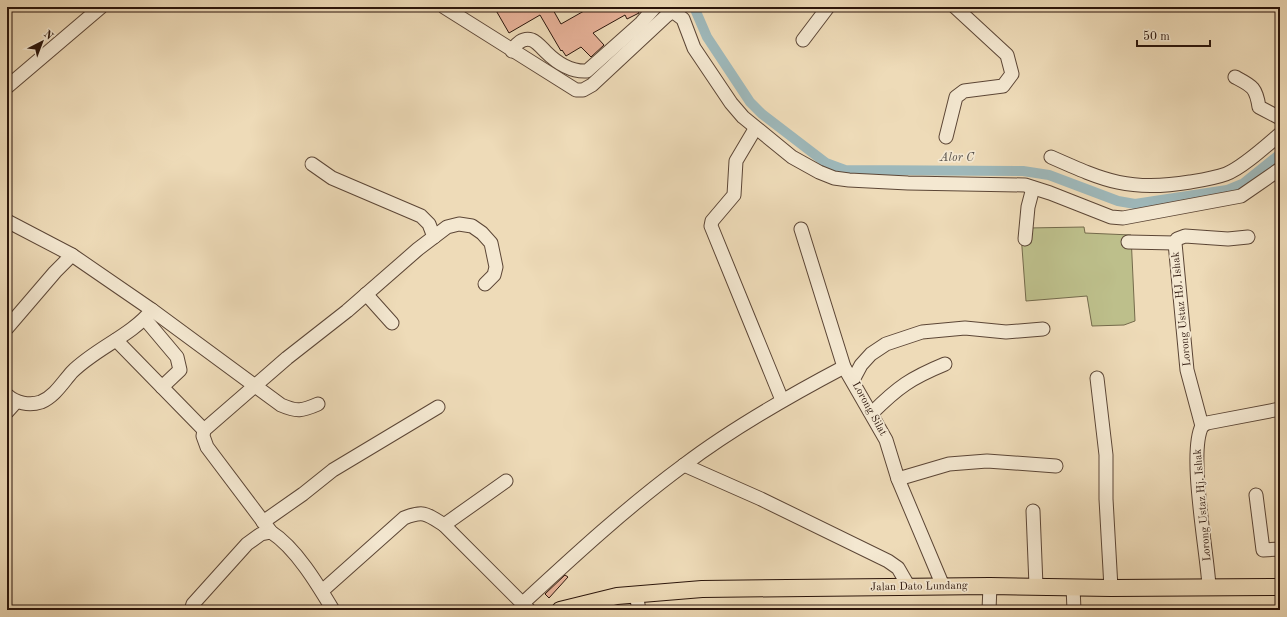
<svg xmlns="http://www.w3.org/2000/svg" width="1287" height="617" font-family="'Old Standard TT',serif">
	<style>
		.green { fill: #bdbf8b; stroke: #746a4b }
		.lines { fill: none; stroke-linecap: round; stroke-linejoin: round }
		.canal { stroke: #9eb8ba; stroke-width: 10 }
		.building { fill: #e7b299; stroke: #2b150b }
		.minor-casing { stroke: #5c4636; stroke-width: 15 }
		.major-casing { stroke: #2b150b; stroke-width: 18 }
		.minor { stroke: #f4e8d1; stroke-width: 13 }
		.major { stroke: #eedbb8; stroke-width: 16 }
		.labels { text-anchor: middle; dominant-baseline: central; stroke-width: 3.5; stroke-linejoin: round; paint-order: stroke }
		.street-label { font-size: 11px; fill: #2b150b; stroke: #f4e8d1 }
		.water-label { font-size: 12px; font-style: italic; fill: #534e48; stroke: #f4e8d1 }
	</style>
	<rect width="100%" height="100%" fill="#eedbb8"/>
	<filter id="stains"><feTurbulence type="fractalNoise" baseFrequency=".005" numOctaves="4"/><feColorMatrix values="0 0 0 0 .2 0 0 0 0 .09 0 0 0 0 .02 0 0 0 .5 -.17"/></filter>
	<radialGradient id="worn" r=".72"><stop offset=".6" stop-color="#630" stop-opacity="0"/><stop offset="1" stop-color="#630" stop-opacity=".3"/></radialGradient>
	<polygon class="green" points="1084,227 1085,233 1131,235 1135,321 1124,325 1092,326 1087,296 1026,301 1021,234 1028,228"/>
	<g class="lines">
		<polyline class="canal" points="694,7 707,37 750,102 762,114 826,163 845,170 1023,171 1049,175 1118,201 1135,204 1227,190 1244,183 1280,154"/>
	</g>
	<g class="building">
		<polygon points="494,7 554,7 552,8 561,24 591,7 639,7 637,8 639,13 627,19 625,15 593,33 604,45 591,57 581,47 566,56 562,50 561,51 540,15 509,33"/>
		<polygon points="565,575 568,577 549,598 545,594"/>
	</g>
	<g class="lines">
		<g class="minor-casing">
			<g id="minor">
				<polyline points="444,7 576,90 583,90 592,85 665,17 670,13 675,13 683,19 694,48 731,103 743,117 792,157 819,172 834,178 849,180 908,183 1025,185 1050,193 1111,217 1123,218 1241,196 1280,169"/>
				<polyline points="803,40 828,7"/>
				<path d="M512 51C516 44 523 37 532 40 537 42 542 48 546 52 558 64 571 72 587 71L641 23 655 7"/>
				<path d="M1235 77C1252 86 1256 87 1259 107L1280 118"/>
				<polyline points="7,87 101,7"/>
				<polyline points="755,129 736,161 734,195 712,221 711,226 782,400"/>
				<polyline points="946,137 956,97 964,91 1003,86 1012,74 1007,55 955,7"/>
				<path d="M1051 157C1105 181 1130 192 1190 182 1202 180 1215 178 1226 174 1242 168 1266 146 1280 134"/>
				<polyline points="312,164 332,178 421,216 429,224 434,237"/>
				<path d="M7 221 72 255 152 310 281 405C297 412 302 411 318 404"/>
				<polyline points="801,229 844,367 886,440 898,479 943,586"/>
				<polyline points="1025,239 1028,207 1033,188"/>
				<polyline points="1128,242 1175,243"/>
				<polyline points="366,294 392,323"/>
				<polyline points="145,319 177,357 180,370 162,387"/>
				<polyline points="7,328 55,272 72,255"/>
				<polyline points="116,340 204,430"/>
				<polyline points="1097,378 1106,455 1106,499 1111,588"/>
				<polyline points="853,380 861,365 871,354 886,344 922,332 965,328 1006,332 1043,329"/>
				<path d="M7 395C16 403 29 406 41 402 55 396 63 382 72 372 96 348 131 336 152 310"/>
				<polyline points="7,412 16,402"/>
				<path d="M872 413C898 387 911 378 945 364"/>
				<polyline points="1202,426 1187,370 1175,243 1177,239 1185,236 1228,239 1248,237"/>
				<path d="M1202 426C1188 453 1207 551 1209 586"/>
				<polyline points="1202,426 1207,423 1280,409"/>
				<polyline points="684,465 761,499 888,561 898,568 909,587"/>
				<polyline points="898,479 949,464 987,461 1056,466"/>
				<polyline points="1256,495 1263,550 1280,549"/>
				<polyline points="1033,511 1036,586"/>
				<polyline points="263,522 303,494 333,470 438,407"/>
				<polyline points="444,525 506,481"/>
				<polyline points="1073,587 1074,610"/>
				<path d="M322 591 404 518C424 510 427 514 444 525L529 610"/>
				<polyline points="636,594 639,610"/>
				<path d="M523 603C575 555 627 507 684 465 734 427 789 396 844 367"/>
				<polyline points="191,610 193,604 247,544 261,534 271,532"/>
				<path d="M333 610C318 585 296 548 271 532L207 447 203 436 204 430 287 358 347 311 418 249 447 227 459 224 472 226 482 233 491 243 496 267 494 275 485 284"/>
				<polyline points="989,610 990,586"/>
			</g>
		</g>
		<g class="major-casing">
			<polyline id="major" points="560,610 617,596 702,589 990,586 1111,588 1280,587"/>
		</g>
		<use href="#minor" class="minor"/>
		<use href="#major" class="major"/>
	</g>
	<g class="labels">
		<g class="street-label">
			<text transform="translate(1182 309) rotate(-96)">Lorong Ustaz HJ. Ishak</text>
			<text transform="translate(869 409) rotate(61)">Lorong Silat</text>
			<text transform="translate(1203 505) rotate(-95)">Lorong Ustaz Hj. Ishak</text>
			<text transform="translate(919 587) rotate(-1)">Jalan Dato Lundang</text>
		</g>
		<g class="water-label">
			<text x="957" y="158">Alor C</text>
		</g>
	</g>
	<rect width="1287" height="617" fill="none" stroke="#eedbb8" stroke-width="24"/>
	<rect x="8" y="8" width="1271" height="601" fill="none" stroke="#2b150b" stroke-width="2"/>
	<rect x="12" y="12" width="1263" height="593" fill="none" stroke="#2b150b"/>
	<g transform="translate(42 42) rotate(42)" stroke="#f4e8d1" stroke-width="3" paint-order="stroke">
	<path d="M0-3L7 15L0 10L-7 15Z" fill="#2b150b"/>
	<text y="-6" font-size="11" font-weight="bold" text-anchor="middle" fill="#2b150b">N</text>
	</g>
	<path d="M1137 40v6h73v-6" fill="none" stroke="#2b150b" stroke-width="2"/>
	<text x="1143" y="40" font-size="12" fill="#2b150b" stroke="#f4e8d1" stroke-width="3" paint-order="stroke">50 m</text>
	<rect width="100%" height="100%" filter="url(#stains)"/>
	<rect width="100%" height="100%" fill="url(#worn)"/>
</svg>
